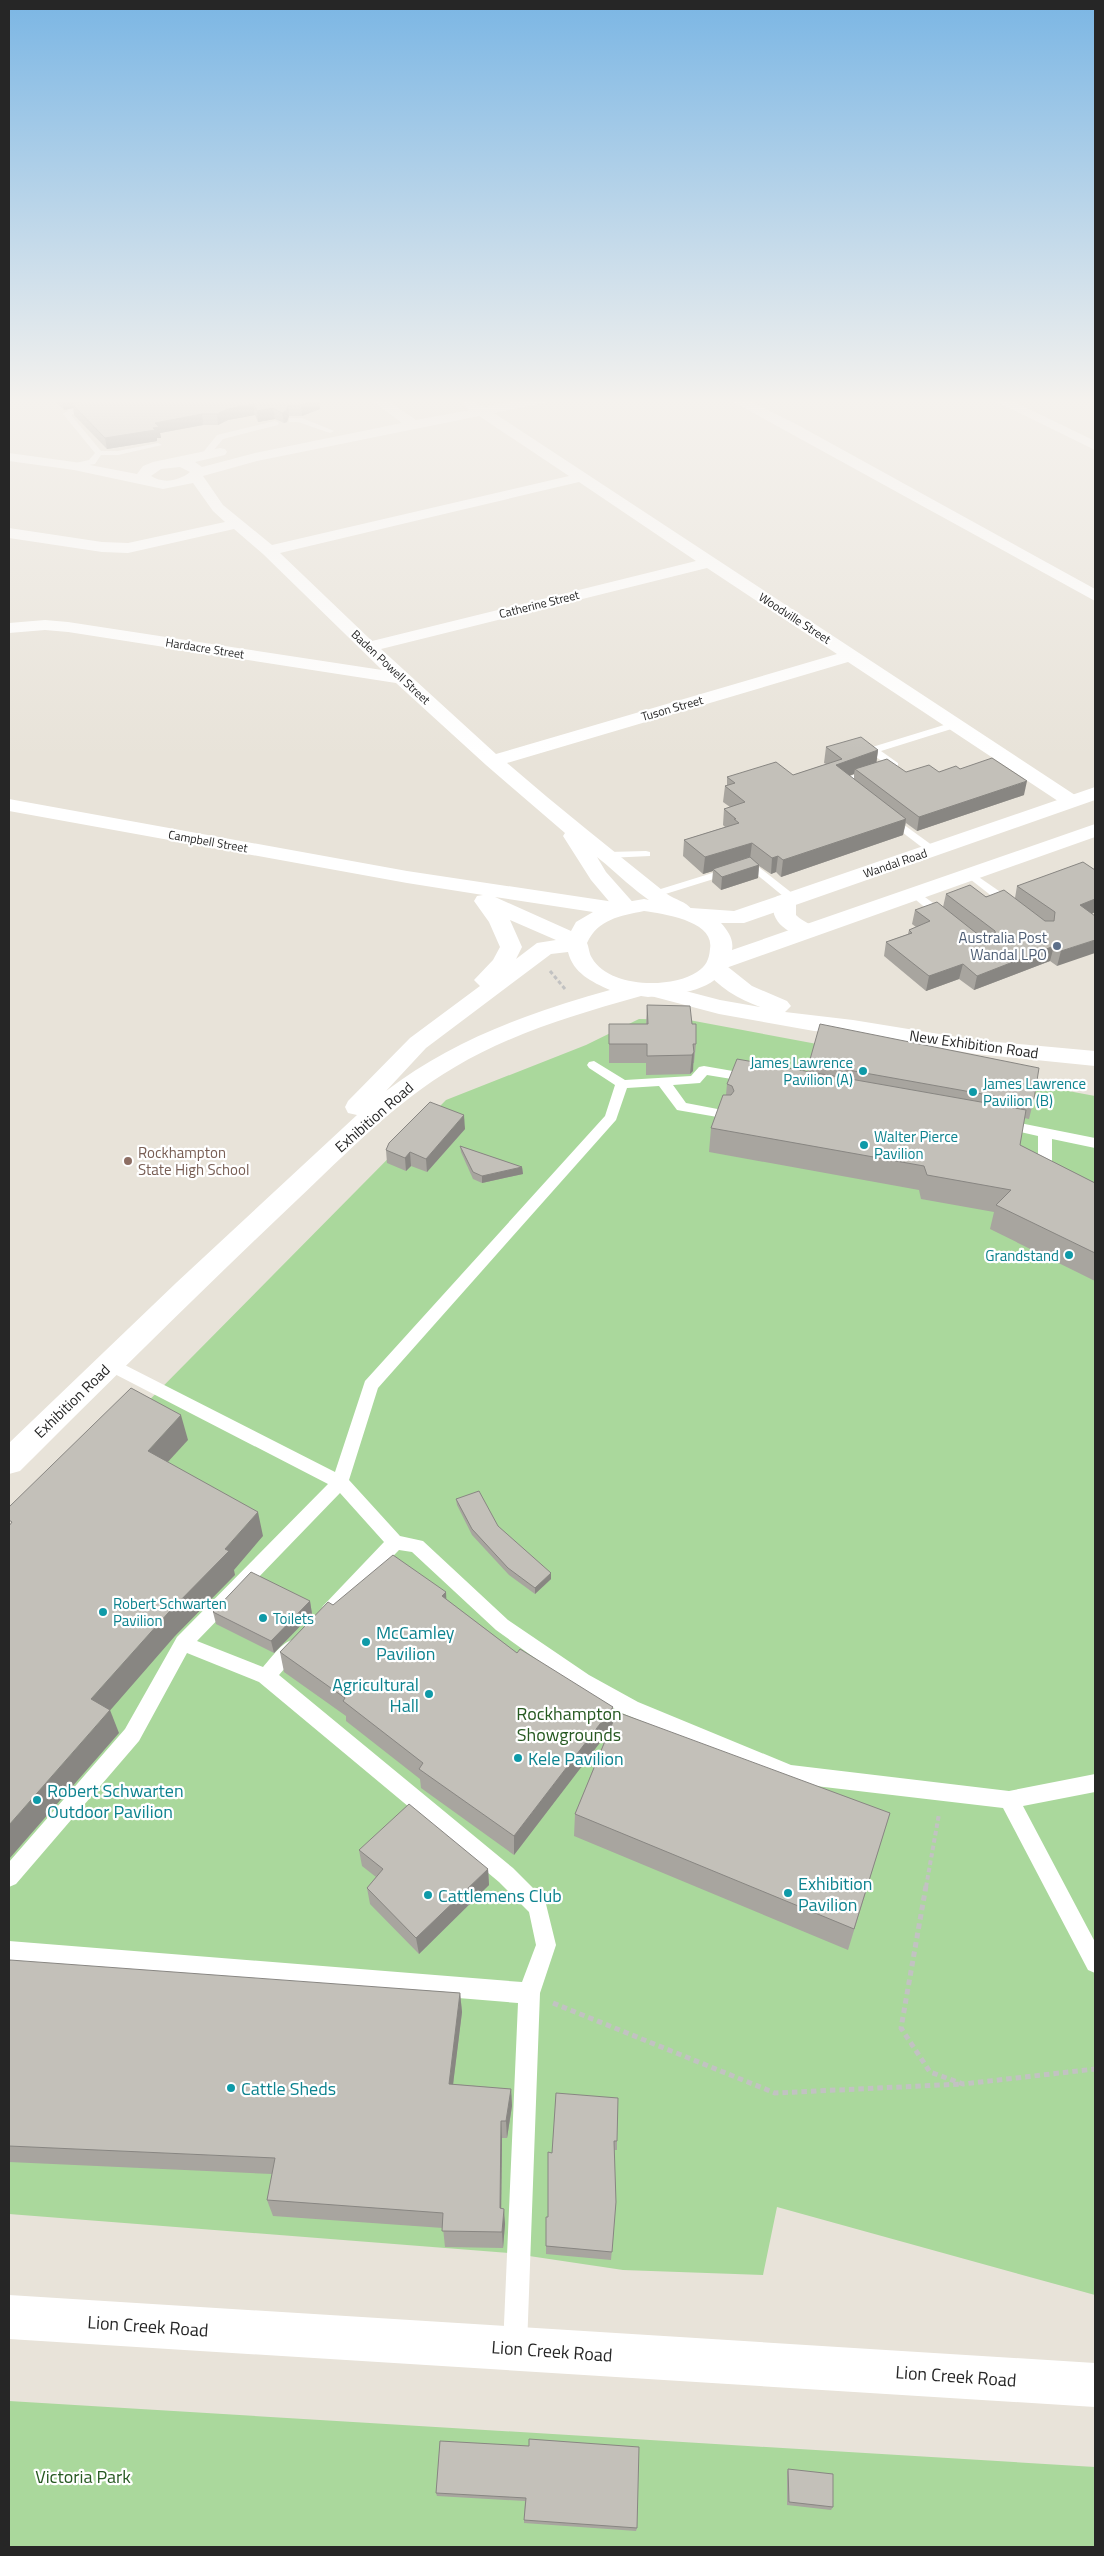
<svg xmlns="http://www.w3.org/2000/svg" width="1104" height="2556" font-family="'Titillium Web',sans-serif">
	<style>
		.green { fill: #aad89c }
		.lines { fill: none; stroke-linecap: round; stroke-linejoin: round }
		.path-far2 { stroke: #c2c2c2; stroke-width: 3; stroke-dasharray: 4 2.5; stroke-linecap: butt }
		.path-far1 { stroke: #c2c2c2; stroke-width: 4; stroke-dasharray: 4.5 3; stroke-linecap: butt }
		.path { stroke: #c2c2c2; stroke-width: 5; stroke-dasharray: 5.5 4; stroke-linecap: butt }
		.service { fill: #fff; fill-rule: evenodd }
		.minor { fill: #fff; fill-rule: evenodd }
		.tertiary { fill: #fff; fill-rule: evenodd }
		.wall { fill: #a8a59f; fill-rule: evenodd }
		.shaded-wall { fill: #888682 }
		.building { fill: #c3c0b9; stroke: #888682 }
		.service-dot { fill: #5c6f8a; stroke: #fff; stroke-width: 2 }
		.culture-dot { fill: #0f9aa8; stroke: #fff; stroke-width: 2 }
		.education-dot { fill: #8d6e63; stroke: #fff; stroke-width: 2 }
		.labels { text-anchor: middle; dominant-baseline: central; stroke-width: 4.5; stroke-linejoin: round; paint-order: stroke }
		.far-street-label { font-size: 12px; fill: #262626; stroke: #fff }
		.service-label { font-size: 15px; fill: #4e5e75; stroke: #fff; text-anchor: end }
		.street-label { font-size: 15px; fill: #262626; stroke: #fff }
		.culture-label { font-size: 15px; fill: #0d838f; stroke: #fff; text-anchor: start }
		.education-label { font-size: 15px; fill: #785e54; stroke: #fff; text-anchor: start }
		.near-culture-label { font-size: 18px; fill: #0d838f; stroke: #fff; text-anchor: start }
		.near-park-label { font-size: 18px; fill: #265921; stroke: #fff }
		.near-street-label { font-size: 18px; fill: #262626; stroke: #fff }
	</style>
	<rect width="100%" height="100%" fill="#e8e3d9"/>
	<g class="green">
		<polygon points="639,1019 689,1020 1095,1096 1095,2295 777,2207 763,2275 623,2270 509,2253 9,2214 9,1542 446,1100 586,1045"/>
		<polygon points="9,2401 1095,2467 1095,2547 9,2547"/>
	</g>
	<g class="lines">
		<polyline class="path-far2" points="550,971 565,989"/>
		<polyline class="path-far1" points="926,1887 939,1814"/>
		<g class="path">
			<polyline points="926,1886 901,2028 930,2072 963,2084 1095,2069"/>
			<polyline points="553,2003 775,2093 962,2084"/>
		</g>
		<g class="service">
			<polygon points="92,403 95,403 95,407 71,415 101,451 118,451 158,443 162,445 118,455 101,455 95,464 71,468 71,464 89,460 95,453 63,414 71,408"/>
			<polygon points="292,418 302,418 334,431 330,433 298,422 289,422 289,418"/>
			<polygon points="275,421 279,423 278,425 223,439 208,457 201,455 217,435"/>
			<polygon points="957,721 961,722 961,726 881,751 898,763 898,767 841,784 836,781 886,764 869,752 869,748"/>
			<polygon points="889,814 936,848 936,852 928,852 885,819 885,815"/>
			<polygon points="646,851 650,852 650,856 608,858 602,855 608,852"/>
			<polygon points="751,861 797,897 797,901 789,901 749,868 659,896 655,898 649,894 651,892"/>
			<polygon points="970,871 1015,902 1015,908 1007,908 966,876 964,874"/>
			<polygon points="914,889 948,914 948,920 940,920 910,895 908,893"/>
			<path d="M594 1061 625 1080 691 1076 699 1067 704 1066 750 1074 757 1078 750 1082 707 1075 700 1083 673 1085 686 1103 728 1111 730 1114 723 1118 677 1110 659 1086 627 1088 616 1120 378 1388 349 1480 400 1536 423 1541 508 1620 589 1675 638 1702 791 1765 1009 1791 1095 1774V1792L1023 1806 1095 1942V1973L1088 1970 1003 1808 790 1783 624 1714 575 1687 496 1630 412 1552 399 1550 335 1616 329 1619 323 1616 320 1611 323 1606 384 1542 340 1493 197 1641 263 1667C273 1656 286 1635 301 1640L304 1646 279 1675 513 1868 545 1900 556 1945 540 1993 527 2347 524 2356 515 2359 506 2356 503 2347 518 2003 9 1961V1941L522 1982 536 1945 529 1912 499 1882 259 1682 187 1653 139 1741 16 1884 9 1887V1862L125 1729 177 1637 328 1484 103 1368 101 1364 103 1360H115L335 1472 365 1381 605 1116 615 1085 589 1068 587 1065 589 1062Z"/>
			<polygon points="1004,1120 1095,1138 1095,1148 1052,1139 1052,1168 1059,1175 1057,1178 1047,1178 1038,1170 1038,1136 999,1127 997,1124"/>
		</g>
		<g class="minor">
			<path d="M370 399H386L416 420 470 410 462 403 469 399 484 407 524 399H550L548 402 494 413 1078 797 1081 801 1078 805H1064L848 662 507 763C559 808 613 851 667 894 675 900 686 901 692 910L689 915C663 921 618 873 597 857L606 872 637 907 634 912 626 913 618 912 591 880 563 836 565 833 486 765 396 683 68 632 45 630 9 633V623L45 620 68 622 382 670 263 554 234 529 128 553 102 552 9 538V528L102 542 128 543 225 522 213 511 193 483 163 489 74 470 9 461V453L74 462 137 474 143 466 153 462 220 448 225 449 227 452 225 455 195 462 202 467 255 453 402 423ZM479 416 569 476 272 545 223 505 203 476 257 461ZM180 467 190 472C179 481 163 484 151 476L161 469ZM579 482 696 561 372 641 280 553ZM707 568 837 654 496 754 381 649Z"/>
			<polygon points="728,399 745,399 796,424 1095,589 1095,601"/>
			<polygon points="991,399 1008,399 1095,441 1095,450"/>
			<path d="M785 895 793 896 796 901V915C802 922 812 923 818 931L815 936C794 941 762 919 777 896Z"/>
			<path d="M715 961 723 963 752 986 787 1001 791 1006 785 1012 853 1020 976 1040 1095 1051V1066L976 1054 853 1034 814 1031 719 1014 647 995 644 990 647 985 655 983 720 1000 760 1007C739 999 717 987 704 968L707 963Z"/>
		</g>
		<g class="tertiary">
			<path d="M1095 787V800L744 923H721C728 931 734 939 732 950L1095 824V837L726 968C709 993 676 994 648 997L641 996C577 1014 512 1033 455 1067 395 1102 347 1153 297 1200 203 1289 111 1380 20 1471L9 1474V1443L176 1283 357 1115 348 1113 345 1107 348 1101 410 1038 480 986 474 980 493 960 500 947 489 922 474 901 477 896 483 895 407 883 9 811V799L407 871 621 903 644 899 691 908 734 911ZM495 897 593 912 576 922 571 931ZM644 911C664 914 715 921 710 949 709 960 706 966 697 972 671 989 609 988 592 958 589 954 589 947 587 943 598 919 620 916 644 911ZM510 920 556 940 537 943 516 959 522 947ZM568 952C573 973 592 982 610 990 531 1012 452 1040 386 1091L426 1048 551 954Z"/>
			<polygon points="9,2295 1095,2363 1095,2407 9,2339"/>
		</g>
	</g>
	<g class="wall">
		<polygon points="53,399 319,399 320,409 302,416 289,416 287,422 284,423 275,419 258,422 255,415 228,420 218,425 203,425 160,433 161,438 157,438 157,441 107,449 74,415 73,408 64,410"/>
		<path d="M826 747 878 750 876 763 906 772H939L960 769 1024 795 917 831 906 823 903 835 781 877 776 872 771 874 759 866 758 878 721 890 712 882 713 871 703 874 683 856 684 840 725 827 723 825 724 809 730 807 723 802 725 786 727 785V777L793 775 826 764 824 763ZM854 774V779L849 776Z"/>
		<polygon points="1095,870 1095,912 1092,914 1057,966 1050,961 974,990 959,979 926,991 884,956 886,942 908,934 909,930 916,927 912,924 915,910 943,907 946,894 1015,898 1017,886"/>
		<polygon points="647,1005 692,1024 696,1044 694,1063 693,1063 693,1071 690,1074 646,1075 646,1063 609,1063 609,1024 646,1024"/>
		<polygon points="809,1063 1034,1099 1029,1119 1024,1118 1020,1145 1095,1183 1095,1281 990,1229 994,1212 921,1199 919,1190 709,1152 711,1128 726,1095 727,1084 808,1071"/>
		<polygon points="465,1129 427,1172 411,1166 406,1171 387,1163 386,1150"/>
		<polygon points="460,1146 522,1167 523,1174 482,1183 473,1179 461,1152"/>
		<polygon points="456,1499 498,1526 551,1579 535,1594 509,1575 472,1535 457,1505"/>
		<polygon points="446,1592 446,1599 517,1653 613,1707 612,1723 890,1813 848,1950 574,1836 575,1814 609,1730 514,1855 421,1788 420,1779 346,1721 346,1716 284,1672 280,1652 333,1605"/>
		<polygon points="310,1601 312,1614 274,1653 216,1624 213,1612"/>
		<polygon points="359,1850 488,1869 489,1885 419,1954 370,1904 367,1888 376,1877 362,1866"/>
		<polygon points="9,1962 460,1993 462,2012 453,2084 511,2089 512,2106 507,2138 502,2138 501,2208 505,2224 503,2248 445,2247 443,2228 273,2216 267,2200 272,2174 9,2162"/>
		<polygon points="556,2093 617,2141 617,2150 614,2150 616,2202 611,2260 546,2254 546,2217 548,2217"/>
		<polygon points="440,2441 637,2528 636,2531 524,2523 525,2501 437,2496 436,2493"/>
		<polygon points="788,2469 833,2507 831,2510 787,2505 787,2472"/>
	</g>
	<g class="shaded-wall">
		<polygon points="61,399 108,399 72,404 73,408 64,410"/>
		<polygon points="318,399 319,399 320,409 302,416 301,405"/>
		<polygon points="396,399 407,399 396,401"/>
		<polygon points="253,404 255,415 228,420 218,425 217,414 227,409"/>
		<polygon points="288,405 289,416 287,422 284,423 282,413"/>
		<polygon points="273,408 275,419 258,422 257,411"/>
		<polygon points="202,414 203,425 160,433 161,438 157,438 157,441 107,449 105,438 153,428 155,423"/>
		<polygon points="878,750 876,766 855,769 854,774 834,781 836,765"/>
		<polygon points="1027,781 1024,795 917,831 919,817"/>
		<polygon points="906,819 903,835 781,877 783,860"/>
		<polygon points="752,843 750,859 713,869 713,871 703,874 705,857"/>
		<polygon points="778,856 776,872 771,874 772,858"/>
		<polygon points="759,865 758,878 721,890 722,877"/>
		<polygon points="1095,899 1095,912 1077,920 1080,905"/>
		<polygon points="1095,940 1095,953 1057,966 1061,951"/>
		<polygon points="1054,946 1050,961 974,990 977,976"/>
		<polygon points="963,964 959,979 926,991 929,976"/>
		<polygon points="694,1052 693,1071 690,1074 692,1055"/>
		<polygon points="464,1115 465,1129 427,1172 426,1159"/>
		<polygon points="410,1152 411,1166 406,1171 405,1158"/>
		<polygon points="522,1167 523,1174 482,1183 482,1176"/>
		<polygon points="181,1415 188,1440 155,1476 148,1451"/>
		<polygon points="258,1512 263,1536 234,1570 235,1575 175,1636 100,1722 91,1699"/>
		<polygon points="551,1573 551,1579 535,1594 535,1588"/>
		<polygon points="446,1592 447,1613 442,1596"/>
		<polygon points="310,1601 312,1614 274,1653 271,1641"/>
		<polygon points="613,1707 612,1727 514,1855 514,1836"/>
		<polygon points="110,1710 119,1733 9,1859 9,1825"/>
		<polygon points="488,1869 489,1885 419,1954 416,1938"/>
		<polygon points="460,1993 462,2012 451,2101 449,2084"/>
		<polygon points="511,2089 512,2106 507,2138 506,2121"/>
		<polygon points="501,2121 502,2138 501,2224 500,2208"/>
		<polygon points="504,2209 505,2224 503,2248 502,2232"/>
	</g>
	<g class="building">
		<polygon points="93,399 318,399 301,405 288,405 286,411 282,413 273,408 257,411 253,404 227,409 217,414 202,414 155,423 159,427 153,428 155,430 105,438 72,404"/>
		<polygon points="861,737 878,750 836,765 906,819 783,860 778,856 772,858 752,843 705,857 684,840 739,823 734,819 736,819 724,809 745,802 725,786 735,783 727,777 776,762 793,775 842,759 826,747"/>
		<polygon points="992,758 1027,781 919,817 855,769 887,759 906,772 929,765 939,772 956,766 960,769"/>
		<polygon points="750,857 759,865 722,877 713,869"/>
		<polygon points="1083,862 1095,870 1095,899 1080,905 1095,916 1095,940 1061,951 1054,946 977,976 963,964 929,976 886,942 912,933 909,930 930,921 915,910 937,902 985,940 996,940 995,931 946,894 970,885 986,897 1004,890 1045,921 1054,921 1055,912 1017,886"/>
		<polygon points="647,1005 690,1006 692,1024 696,1024 696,1044 693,1044 694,1052 692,1055 647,1056 647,1044 609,1044 609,1024 648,1024"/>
		<polygon points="820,1024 1039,1068 1034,1099 1027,1098 1027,1102 809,1063"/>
		<polygon points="737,1059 1026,1110 1020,1145 1095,1183 1095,1253 996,1205 1011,1190 927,1175 924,1166 711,1128 723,1095 731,1095 734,1091 732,1086 727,1084"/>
		<polygon points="430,1102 464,1115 426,1159 410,1152 405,1158 386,1150 389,1143"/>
		<polygon points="460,1146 522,1167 482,1176 473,1172"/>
		<polygon points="131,1388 181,1415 148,1451 258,1512 225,1549 229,1551 168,1613 91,1699 110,1710 9,1825 9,1526 12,1522 9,1520 9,1507"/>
		<polygon points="479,1491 498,1526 551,1573 535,1588 508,1568 472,1529 456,1499"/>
		<polygon points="393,1555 446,1592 442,1596 517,1653 520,1649 613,1707 514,1836 419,1769 423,1763 343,1701 345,1698 280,1652 328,1602 333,1605"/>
		<polygon points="251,1572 310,1601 271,1641 213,1612"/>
		<polygon points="617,1712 890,1813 854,1929 575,1814"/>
		<polygon points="409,1804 488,1869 416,1938 367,1888 383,1869 359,1850"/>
		<polygon points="10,1960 460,1993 449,2084 511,2089 506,2121 501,2121 500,2208 504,2209 502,2232 442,2231 443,2213 267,2200 275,2158 9,2146 9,1962"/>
		<polygon points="556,2093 618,2098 617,2141 614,2141 616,2202 612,2252 546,2246 546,2217 548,2217 548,2152 552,2153"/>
		<polygon points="529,2439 639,2447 637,2528 524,2520 526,2498 436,2493 440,2441 529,2446"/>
		<polygon points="788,2469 833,2474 833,2507 789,2502"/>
	</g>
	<linearGradient id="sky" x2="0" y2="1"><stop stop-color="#7bb6e4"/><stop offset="0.53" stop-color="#f5f2ee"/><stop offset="1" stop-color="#f5f2ee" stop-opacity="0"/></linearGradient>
	<rect width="1104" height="757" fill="url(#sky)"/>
	<circle class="service-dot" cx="1057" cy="946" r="5"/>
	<g class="culture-dot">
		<circle cx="863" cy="1071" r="5"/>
		<circle cx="973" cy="1092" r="5"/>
		<circle cx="864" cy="1145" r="5"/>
		<circle cx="1069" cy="1255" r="5"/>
		<circle cx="103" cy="1612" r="5"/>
		<circle cx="263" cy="1618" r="5"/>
		<circle cx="366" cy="1642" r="5"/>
		<circle cx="429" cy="1694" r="5"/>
		<circle cx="518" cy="1758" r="5"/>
		<circle cx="37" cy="1800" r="5"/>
		<circle cx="788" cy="1893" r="5"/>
		<circle cx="428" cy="1895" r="5"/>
		<circle cx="231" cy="2088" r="5"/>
	</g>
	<circle class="education-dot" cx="128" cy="1161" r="5"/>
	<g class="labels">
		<g class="far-street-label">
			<text transform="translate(539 604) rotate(-14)">Catherine Street</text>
			<text transform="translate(795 618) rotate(33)">Woodville Street</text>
			<text transform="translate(205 648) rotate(9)">Hardacre Street</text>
			<text transform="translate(391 667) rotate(43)">Baden Powell Street</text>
			<text transform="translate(672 708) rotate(-16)">Tuson Street</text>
			<text transform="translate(208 841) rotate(10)">Campbell Street</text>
			<text transform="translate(895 863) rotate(-19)">Wandal Road</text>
		</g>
		<g class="service-label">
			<text x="1047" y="937">Australia Post<tspan x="1047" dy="17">Wandal LPO</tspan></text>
		</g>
		<g class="street-label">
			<text transform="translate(974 1044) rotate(8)">New Exhibition Road</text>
			<text transform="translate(374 1117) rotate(-41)">Exhibition Road</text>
			<text transform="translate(72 1401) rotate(-44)">Exhibition Road</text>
		</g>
		<g class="culture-label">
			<text x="853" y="1062" text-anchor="end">James Lawrence<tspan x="853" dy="17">Pavilion (A)</tspan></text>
			<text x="983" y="1083">James Lawrence<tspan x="983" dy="17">Pavilion (B)</tspan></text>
			<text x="874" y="1136">Walter Pierce<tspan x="874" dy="17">Pavilion</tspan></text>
			<text x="1059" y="1255" text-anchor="end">Grandstand</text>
			<text x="113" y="1603">Robert Schwarten<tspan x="113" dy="17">Pavilion</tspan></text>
			<text x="273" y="1618">Toilets</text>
		</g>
		<g class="education-label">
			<text x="138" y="1152">Rockhampton<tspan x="138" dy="17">State High School</tspan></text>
		</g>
		<g class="near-culture-label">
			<text x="376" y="1632">McCamley<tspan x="376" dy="21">Pavilion</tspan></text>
			<text x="419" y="1684" text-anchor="end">Agricultural<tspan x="419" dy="21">Hall</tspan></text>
			<text x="528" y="1758">Kele Pavilion</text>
			<text x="47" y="1790">Robert Schwarten<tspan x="47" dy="21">Outdoor Pavilion</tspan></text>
			<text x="798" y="1883">Exhibition<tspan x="798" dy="21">Pavilion</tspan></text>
			<text x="438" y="1895">Cattlemens Club</text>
			<text x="241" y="2088">Cattle Sheds</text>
		</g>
		<g class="near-park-label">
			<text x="569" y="1713">Rockhampton<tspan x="569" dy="21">Showgrounds</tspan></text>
			<text x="83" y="2476">Victoria Park</text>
		</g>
		<g class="near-street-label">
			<text transform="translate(148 2326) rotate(4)">Lion Creek Road</text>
			<text transform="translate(552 2351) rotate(4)">Lion Creek Road</text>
			<text transform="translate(956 2376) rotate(4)">Lion Creek Road</text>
		</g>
	</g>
	<rect width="1104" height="2556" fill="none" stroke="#262626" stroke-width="20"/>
</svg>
